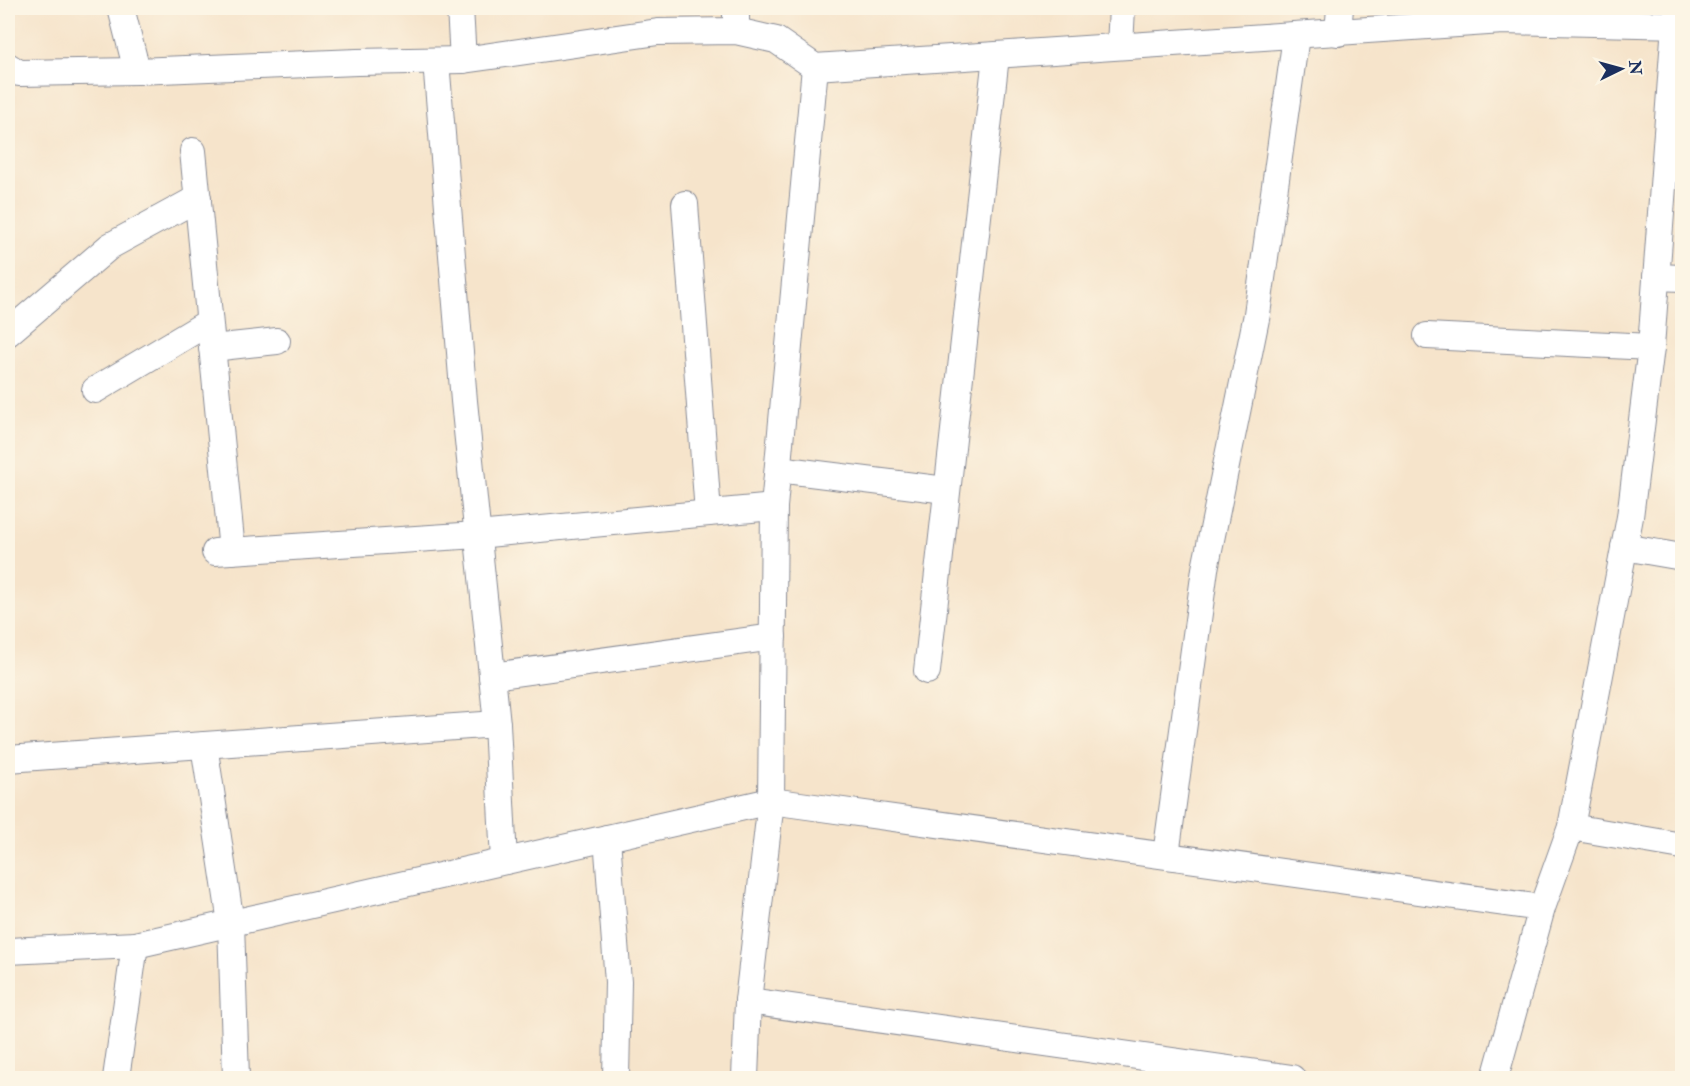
<svg xmlns="http://www.w3.org/2000/svg" width="1690" height="1086" font-family="'IM FELL Double Pica',serif">
	<style>
		.lines { fill: none; stroke-linecap: round; stroke-linejoin: round }
		.street-casing { stroke: #888a94; stroke-width: 28 }
		.street { stroke: #fff; stroke-width: 26 }
	</style>
	<rect width="100%" height="100%" fill="#fcf5e5"/>
	<filter id="ink" filterUnits="userSpaceOnUse"><feTurbulence type="fractalNoise" baseFrequency=".0167" numOctaves="2"/><feDisplacementMap in="SourceGraphic" scale="12" xChannelSelector="R" yChannelSelector="G"/><feConvolveMatrix kernelMatrix="1 2 1 2 8 2 1 2 1" color-interpolation-filters="sRGB"/></filter>
	<filter id="wash" filterUnits="userSpaceOnUse"><feTurbulence type="fractalNoise" baseFrequency=".008" numOctaves="4" result="noise"/><feDisplacementMap in="SourceGraphic" scale="24" xChannelSelector="R" yChannelSelector="G"/><feGaussianBlur stdDeviation="1.35" result="paint"/><feColorMatrix in="noise" values="0 0 0 0 0 0 0 0 0 0 0 0 0 0 0 0 0 1.4 0 .05"/><feComposite in="paint" operator="in"/></filter>
	<g filter="url(#wash)">
		<rect width="100%" height="100%" fill="#f6e4cb"/>
	</g>
	<g filter="url(#ink)">
		<g class="lines">
			<g class="street-casing">
				<g id="street">
					<polyline points="121,8 137,71"/>
					<polyline points="460,8 463,60"/>
					<polyline points="736,8 736,31"/>
					<polyline points="1338,33 1340,8"/>
					<polyline points="1120,46 1122,8"/>
					<polyline points="436,61 464,401 497,724 504,861"/>
					<polyline points="8,66 19,73 137,71 357,62 463,60 658,32 736,31 776,40 815,67 1503,21 1682,25"/>
					<polyline points="193,151 232,551"/>
					<polyline points="685,204 708,513"/>
					<polyline points="1656,277 1682,278"/>
					<polyline points="8,333 110,246 198,198"/>
					<polyline points="1427,336 1651,347"/>
					<polyline points="212,348 277,341"/>
					<polyline points="95,390 209,322"/>
					<polyline points="778,469 946,490"/>
					<polyline points="1624,547 1682,557"/>
					<polyline points="215,552 477,535 774,507"/>
					<polyline points="927,671 996,56"/>
					<polyline points="492,676 773,637"/>
					<polyline points="204,745 231,923 236,1078"/>
					<polyline points="8,759 497,724"/>
					<polyline points="1571,827 1682,846"/>
					<polyline points="607,838 618,982 616,1078"/>
					<polyline points="1166,855 1205,569 1257,314 1296,36"/>
					<polyline points="8,951 135,945 771,801 1542,908"/>
					<polyline points="748,1001 1292,1078"/>
					<polyline points="116,1078 135,945"/>
					<polyline points="745,1078 748,1001 771,801 774,507 815,67"/>
					<polyline points="1495,1078 1542,908 1571,827 1630,517 1651,347 1675,25"/>
				</g>
			</g>
			<use href="#street" class="street"/>
		</g>
	</g>
	<rect width="1690" height="1086" fill="none" stroke="#fcf5e5" stroke-width="30"/>
	<g transform="translate(1621 69) rotate(85)" stroke="#fcf5e5" stroke-width="4.5" paint-order="stroke">
	<path d="M0-4.5L10 22L0 15L-10 22Z" fill="#1b2f5e"/>
	<text y="-9" font-size="16" font-weight="bold" text-anchor="middle" fill="#1b2f5e">N</text>
	</g>
</svg>
